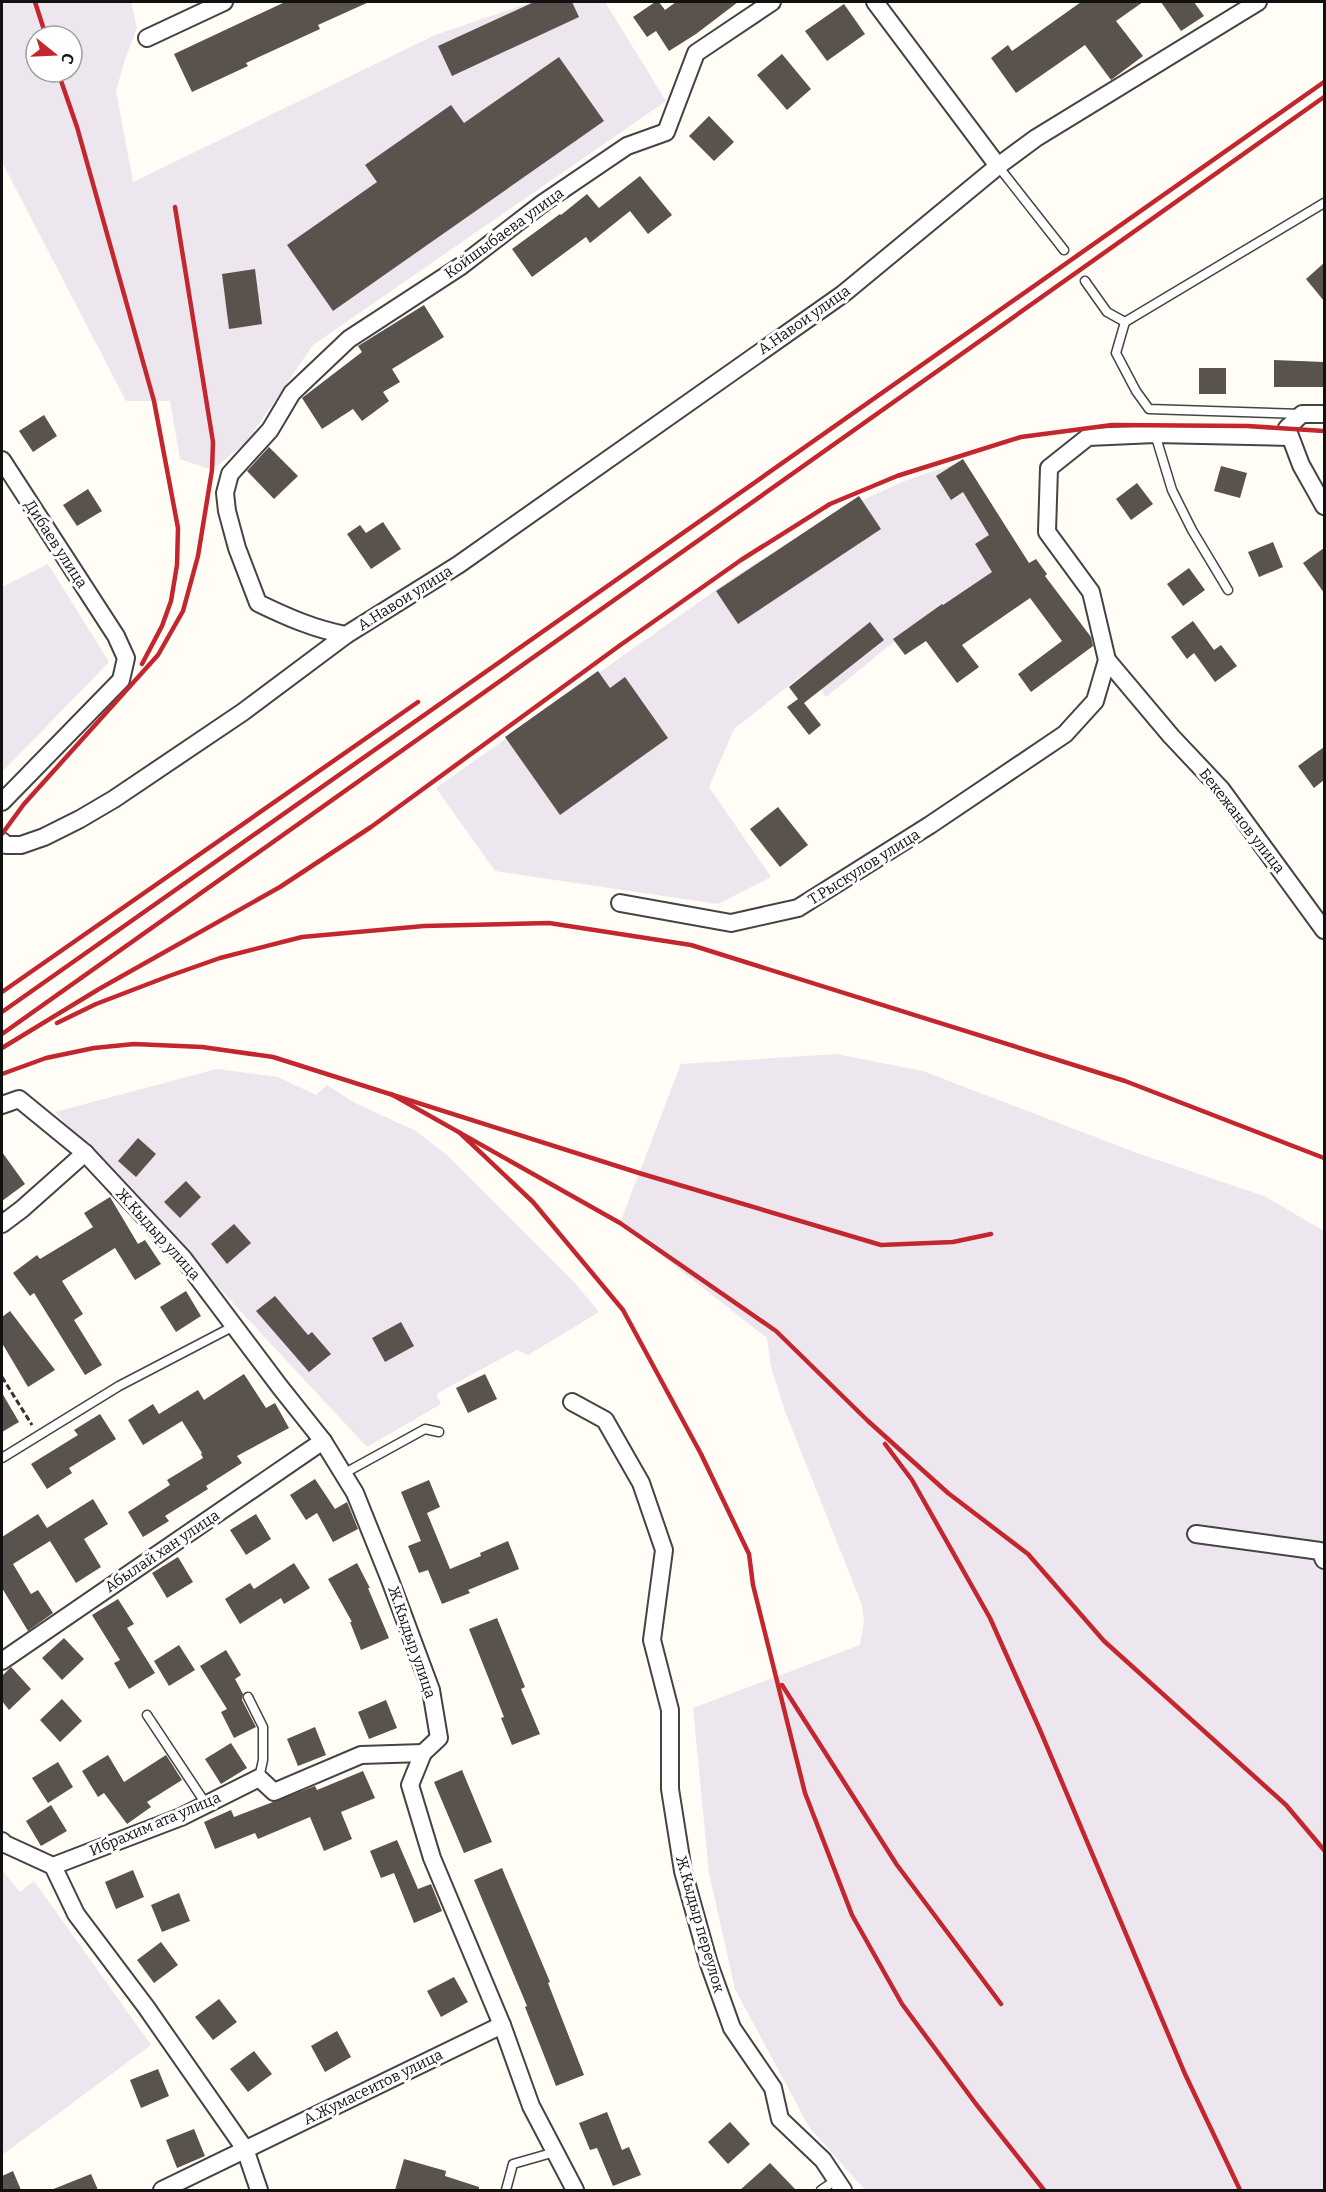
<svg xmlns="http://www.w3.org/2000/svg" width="1326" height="2192" font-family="Bitter,serif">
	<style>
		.industrial { fill: #eee6ef; fill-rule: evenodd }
		.building { fill: #5a524d }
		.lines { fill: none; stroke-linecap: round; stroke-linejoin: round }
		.lane-casing { stroke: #444; stroke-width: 11 }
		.street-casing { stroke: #444; stroke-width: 20 }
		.path { stroke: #333; stroke-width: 3; stroke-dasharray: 6 3; stroke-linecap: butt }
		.lane { stroke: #fff; stroke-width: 8 }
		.street { stroke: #fff; stroke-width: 16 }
		.rail { stroke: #c4262e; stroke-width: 4.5 }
		.labels { text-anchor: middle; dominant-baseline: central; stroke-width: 6; stroke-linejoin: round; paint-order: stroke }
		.street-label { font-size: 15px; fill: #111; stroke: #fff }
	</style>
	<rect width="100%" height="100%" fill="#fffdf5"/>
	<g class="industrial">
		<path d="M2 2H131L137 28 125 59 116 91 133 182 435 35 532 2H605L666 101 313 345 246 443 212 470 180 459 170 401H126L2 162ZM36 36H72V72H36Z"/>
		<polygon points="958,463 1018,555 941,612 890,645 826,697 807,671 734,729 709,787 771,877 718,904 495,871 436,788 733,578 834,513 907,480"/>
		<polygon points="48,564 109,662 2,772 2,587"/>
		<polygon points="836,1054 923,1071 1137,1153 1264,1196 1324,1231 1324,2190 865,2190 809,2127 735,1989 709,1873 693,1708 860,1645 864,1622 862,1605 785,1411 771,1367 767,1338 620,1223 681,1064"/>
		<polygon points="217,1069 278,1077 316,1095 327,1085 355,1103 416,1131 447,1155 574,1282 599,1312 528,1355 517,1350 436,1394 441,1404 367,1447 55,1112"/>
		<polygon points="2,1870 20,1892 34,1881 151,2045 2,2155"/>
	</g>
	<g class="building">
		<polygon points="285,2 369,2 318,25 320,29 246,63 248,66 192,92 174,54"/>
		<polygon points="534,2 572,2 579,17 452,76 438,46"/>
		<polygon points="655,2 659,2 665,10 676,2 738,2 696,34 669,51 656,31 647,37 633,17"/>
		<polygon points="1081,2 1143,2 1116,21 1143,56 1111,80 1085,45 1016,93 991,58 1008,45 1012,51"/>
		<polygon points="1161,2 1194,2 1204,16 1181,31"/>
		<polygon points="844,4 865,34 827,61 805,31"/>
		<polygon points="782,54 811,89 787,110 757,75"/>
		<polygon points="559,57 604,121 333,311 287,245 377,182 365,165 451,105 464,123"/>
		<polygon points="709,116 734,142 714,161 689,136"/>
		<polygon points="640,176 672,215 648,234 630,211 590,243 586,237 532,277 512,249 560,214 561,215 587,194 599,208"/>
		<polygon points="1324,263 1324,301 1306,279"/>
		<polygon points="255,269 262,324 229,329 222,274"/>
		<polygon points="424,305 444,337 392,369 400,382 383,392 389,401 362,421 353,409 322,429 302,398 362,352 358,346"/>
		<polygon points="1274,360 1324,362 1324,387 1274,387"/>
		<rect x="1199" y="368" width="27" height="26"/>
		<polygon points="44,415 57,436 33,452 19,431"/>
		<polygon points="269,447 298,476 274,499 247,471"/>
		<polygon points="963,459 1029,563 1036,559 1047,574 1045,576 1091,637 1093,646 1031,692 1018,674 1062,641 1030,598 962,645 979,667 957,683 926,641 905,655 893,639 942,604 943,605 992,572 975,544 989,535 963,492 951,500 936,476"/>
		<polygon points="1221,466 1247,473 1240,498 1214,491"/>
		<polygon points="1137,483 1153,504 1131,520 1116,499"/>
		<polygon points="88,489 102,511 77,526 63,505"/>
		<polygon points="859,496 881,529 738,624 716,591"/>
		<polygon points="383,522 401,549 371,569 347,534 360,525 366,533"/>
		<polygon points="1273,542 1283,567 1259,577 1248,552"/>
		<polygon points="1324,548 1324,593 1303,563"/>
		<polygon points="1189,568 1205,590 1183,606 1167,584"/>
		<polygon points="1193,621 1214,650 1221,645 1237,666 1215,682 1194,653 1187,659 1171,637"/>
		<polygon points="870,622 884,640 804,703 821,725 809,735 787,707 798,699 789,687"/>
		<polygon points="598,671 610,688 625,677 668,738 560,815 505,737"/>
		<polygon points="1324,747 1324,780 1314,788 1298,766"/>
		<polygon points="778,807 808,845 780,867 750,829"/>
		<polygon points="138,1138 156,1154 136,1177 118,1161"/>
		<polygon points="2,1152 25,1184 2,1201"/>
		<polygon points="186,1181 201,1197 180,1218 164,1202"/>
		<polygon points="110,1197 138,1244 145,1240 161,1264 135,1280 115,1248 62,1281 83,1314 74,1320 102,1365 85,1375 34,1293 30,1296 13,1273 37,1255 40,1259 93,1227 84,1213"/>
		<polygon points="234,1224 251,1243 227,1264 211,1244"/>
		<polygon points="186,1291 201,1316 176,1332 160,1307"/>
		<polygon points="275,1296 308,1335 312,1332 331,1354 309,1372 256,1311"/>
		<polygon points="10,1311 55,1370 28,1387 2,1343 2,1317"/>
		<polygon points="401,1322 414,1346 385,1362 372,1338"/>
		<polygon points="244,1374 266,1408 275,1403 289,1428 237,1456 242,1463 206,1486 208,1489 165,1516 169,1521 143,1537 128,1512 170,1485 167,1480 203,1458 201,1454 202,1453 182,1421 143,1445 128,1420 153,1404 159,1414 198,1390 204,1400"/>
		<polygon points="485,1374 497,1399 468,1413 456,1388"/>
		<polygon points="2,1393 19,1422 2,1432"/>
		<polygon points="100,1414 116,1439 69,1468 72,1473 47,1489 31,1464 78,1435 74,1430"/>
		<polygon points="315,1479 335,1509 347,1502 358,1529 333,1542 317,1513 306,1520 290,1495"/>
		<polygon points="429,1480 440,1507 427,1513 450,1569 481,1556 480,1553 508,1541 519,1569 468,1590 470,1593 442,1604 428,1570 419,1573 408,1546 421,1541 401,1492"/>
		<polygon points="93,1499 108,1524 84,1539 101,1567 76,1583 50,1541 13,1564 31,1594 38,1590 53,1613 28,1631 2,1588 2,1537 38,1514 47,1528"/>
		<polygon points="256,1514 271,1539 246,1555 230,1530"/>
		<polygon points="178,1557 193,1582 167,1598 152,1573"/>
		<polygon points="294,1563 310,1588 284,1604 281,1598 240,1624 225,1599 250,1583 254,1589"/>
		<polygon points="357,1563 370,1588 368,1588 389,1638 361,1650 350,1622 352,1622 328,1579"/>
		<polygon points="118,1599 134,1624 127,1628 155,1673 129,1689 114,1663 120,1660 92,1615"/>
		<polygon points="497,1618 525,1687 521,1689 540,1734 512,1745 501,1718 504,1717 469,1629"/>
		<polygon points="64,1638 84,1659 62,1680 42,1658"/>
		<polygon points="179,1645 195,1670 169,1686 154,1661"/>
		<polygon points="226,1650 241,1675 235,1679 243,1694 242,1700 256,1727 234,1738 221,1712 227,1709 200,1666"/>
		<polygon points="11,1667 31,1689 9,1710 2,1701 2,1676"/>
		<polygon points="62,1699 82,1721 60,1742 40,1720"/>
		<polygon points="386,1700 397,1728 369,1739 358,1712"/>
		<polygon points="315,1727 326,1755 298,1766 287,1739"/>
		<polygon points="231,1743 247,1768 221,1784 205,1759"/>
		<polygon points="108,1755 124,1782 166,1755 182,1780 147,1802 151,1807 127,1824 104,1793 98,1797 82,1771"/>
		<polygon points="58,1762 73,1787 48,1803 32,1778"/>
		<polygon points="462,1770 492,1842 464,1853 434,1782"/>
		<polygon points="363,1771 375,1798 341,1812 352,1839 324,1851 310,1817 258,1839 255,1833 215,1849 204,1822 231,1810 234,1817 315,1786 317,1790"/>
		<polygon points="51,1805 67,1831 41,1846 26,1821"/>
		<polygon points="397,1840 418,1889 431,1884 442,1911 414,1923 394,1873 381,1878 370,1851"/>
		<polygon points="502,1868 550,1982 548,1983 584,2075 556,2086 525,2007 527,2006 474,1880"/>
		<polygon points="133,1870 144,1897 116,1909 105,1882"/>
		<polygon points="179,1893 190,1921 162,1932 151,1905"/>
		<polygon points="161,1942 178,1965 154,1983 137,1960"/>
		<polygon points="454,1977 468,2002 441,2017 427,1991"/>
		<polygon points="219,1999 237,2022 213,2040 195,2017"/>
		<polygon points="337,2031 351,2057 325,2072 311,2046"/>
		<polygon points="254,2051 272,2074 248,2092 230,2069"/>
		<polygon points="158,2069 169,2096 141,2108 130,2080"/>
		<polygon points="607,2112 622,2150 629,2147 641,2175 613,2186 597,2148 590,2150 579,2123"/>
		<polygon points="730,2122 750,2144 728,2164 708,2142"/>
		<polygon points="194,2129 205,2156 177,2168 166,2140"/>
		<polygon points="404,2159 446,2171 445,2176 479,2187 479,2190 395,2190"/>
		<polygon points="770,2163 796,2190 740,2190"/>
		<polygon points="13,2171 21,2190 2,2190 2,2176"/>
		<polygon points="91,2174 98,2190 51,2190"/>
	</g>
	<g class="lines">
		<g class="lane-casing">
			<g id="lane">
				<polyline points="998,166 1064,250"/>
				<polyline points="1085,281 1107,312 1125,322"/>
				<polyline points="1302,414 1149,409 1136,391 1116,353 1125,322 1324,203"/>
				<polyline points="1155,434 1172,490 1192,530 1228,590"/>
				<polyline points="2,1458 119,1386 234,1326"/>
				<polyline points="343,1474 425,1429 439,1432"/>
				<polyline points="248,1697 263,1727 263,1760 259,1778"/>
				<polyline points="147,1715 206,1804"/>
				<polyline points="506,2190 513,2164 555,2152"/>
				<polyline points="821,2190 836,2180"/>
			</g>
		</g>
		<g class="street-casing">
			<g id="street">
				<polyline points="875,2 998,166"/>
				<polyline points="147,38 224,2"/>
				<polyline points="1324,414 1302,414 1287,428 1301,465 1324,506"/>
				<polyline points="2,460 116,636 126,658 121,680 2,802"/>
				<path d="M346 635C314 629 287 617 258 603L237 548 227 511 225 493 230 474 270 430 292 393 349 339 461 266 543 203 627 146 666 132 696 53 772 2"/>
				<polyline points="1107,660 1171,736 1221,789 1324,930"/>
				<polyline points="2,841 6,845 21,845 44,837 80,819 114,799 243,712 346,635 458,565 843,294 998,166 1036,138 1258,2"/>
				<polyline points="620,903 731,923 798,908 930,825 1065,734 1095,701 1107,660 1091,592 1047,532 1049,468 1088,437 1155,434 1290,437"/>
				<polyline points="2,1105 19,1099 85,1153 183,1258 280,1387 323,1441 355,1493 390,1580 431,1690 439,1738 423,1753 410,1785 432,1858 502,2025 531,2106 575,2190"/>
				<polyline points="2,1224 22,1209 85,1153"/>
				<polyline points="572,1402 605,1420 641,1483 664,1550 652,1640 670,1710 670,1789 683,1871 709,1964 732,2028 773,2088 780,2119 823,2160 843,2190"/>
				<polyline points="1196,1534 1320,1551 1324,1560"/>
				<polyline points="2,1661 323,1441"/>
				<polyline points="2,1841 5,1844 53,1866 76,1914 146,2007 245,2149 259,2190"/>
				<polyline points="53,1866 181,1817 259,1778 274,1792 361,1755 423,1753"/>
				<polyline points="162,2190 502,2025"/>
			</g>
		</g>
		<polyline class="path" points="2,1377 32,1425"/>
		<use href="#lane" class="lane"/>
		<use href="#street" class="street"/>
		<g class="rail">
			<polyline points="35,2 46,36"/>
			<polyline points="58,72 77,127 154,401 178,528 177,565 171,601 162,626 142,664"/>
			<polyline points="2,834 24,804 158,655 183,611 198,556 212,470 213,442 175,207"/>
			<polyline points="2,992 418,702"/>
			<polyline points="2,1012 1324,82"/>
			<polyline points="57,1023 96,1004 169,976 220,958 302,937 424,926 549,923 691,945 1125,1081 1324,1158"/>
			<polyline points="2,1034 1324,97"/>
			<polyline points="2,1048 99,989 280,887 371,827 619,646 741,560 830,504 897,476 1021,437 1112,425 1247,426 1324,431"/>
			<polyline points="2,1074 46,1058 94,1048 134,1044 202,1047 273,1057 639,1173 881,1245 953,1242 991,1234"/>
			<polyline points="391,1094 620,1223 776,1331 868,1421 948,1493 1028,1554 1104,1641 1286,1805 1324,1850"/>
			<polyline points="460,1133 533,1202 623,1310 701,1454 749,1554 753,1585 805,1793 852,1915 902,2004 976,2104 1044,2190"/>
			<polyline points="885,1444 912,1480 990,1618 1040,1730 1185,2074 1240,2190"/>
			<polyline points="782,1685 897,1865 1001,2004"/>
		</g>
	</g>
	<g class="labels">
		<g class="street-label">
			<text transform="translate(504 233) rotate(-36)">Койшыбаева улица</text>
			<text transform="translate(804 320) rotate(-35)">А.Навои улица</text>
			<text transform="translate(56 544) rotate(57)">Дибаев улица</text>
			<text transform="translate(405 598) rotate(-32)">А.Навои улица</text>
			<text transform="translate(1242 821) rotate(52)">Бекежанов улица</text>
			<text transform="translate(864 867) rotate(-32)">Т.Рыскулов улица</text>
			<text transform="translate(158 1234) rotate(48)">Ж.Кыдыр улица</text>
			<text transform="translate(162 1551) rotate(-34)">Абылай хан улица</text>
			<text transform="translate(412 1642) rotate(71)">Ж.Кыдыр улица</text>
			<text transform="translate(155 1824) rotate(-23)">Ибрахим ата улица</text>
			<text transform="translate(700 1924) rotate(74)">Ж.Кыдыр переулок</text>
			<text transform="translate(373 2087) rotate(-26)">А.Жумасеитов улица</text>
		</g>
	</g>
	<rect width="1326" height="2192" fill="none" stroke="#111111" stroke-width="6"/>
	<g transform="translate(54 54) rotate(108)"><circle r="28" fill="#ffffff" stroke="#a0a0a0" stroke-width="1.5"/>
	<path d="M0-4.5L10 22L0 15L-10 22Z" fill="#c4262e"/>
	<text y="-9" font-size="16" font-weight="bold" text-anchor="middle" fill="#111111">С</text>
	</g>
</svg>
